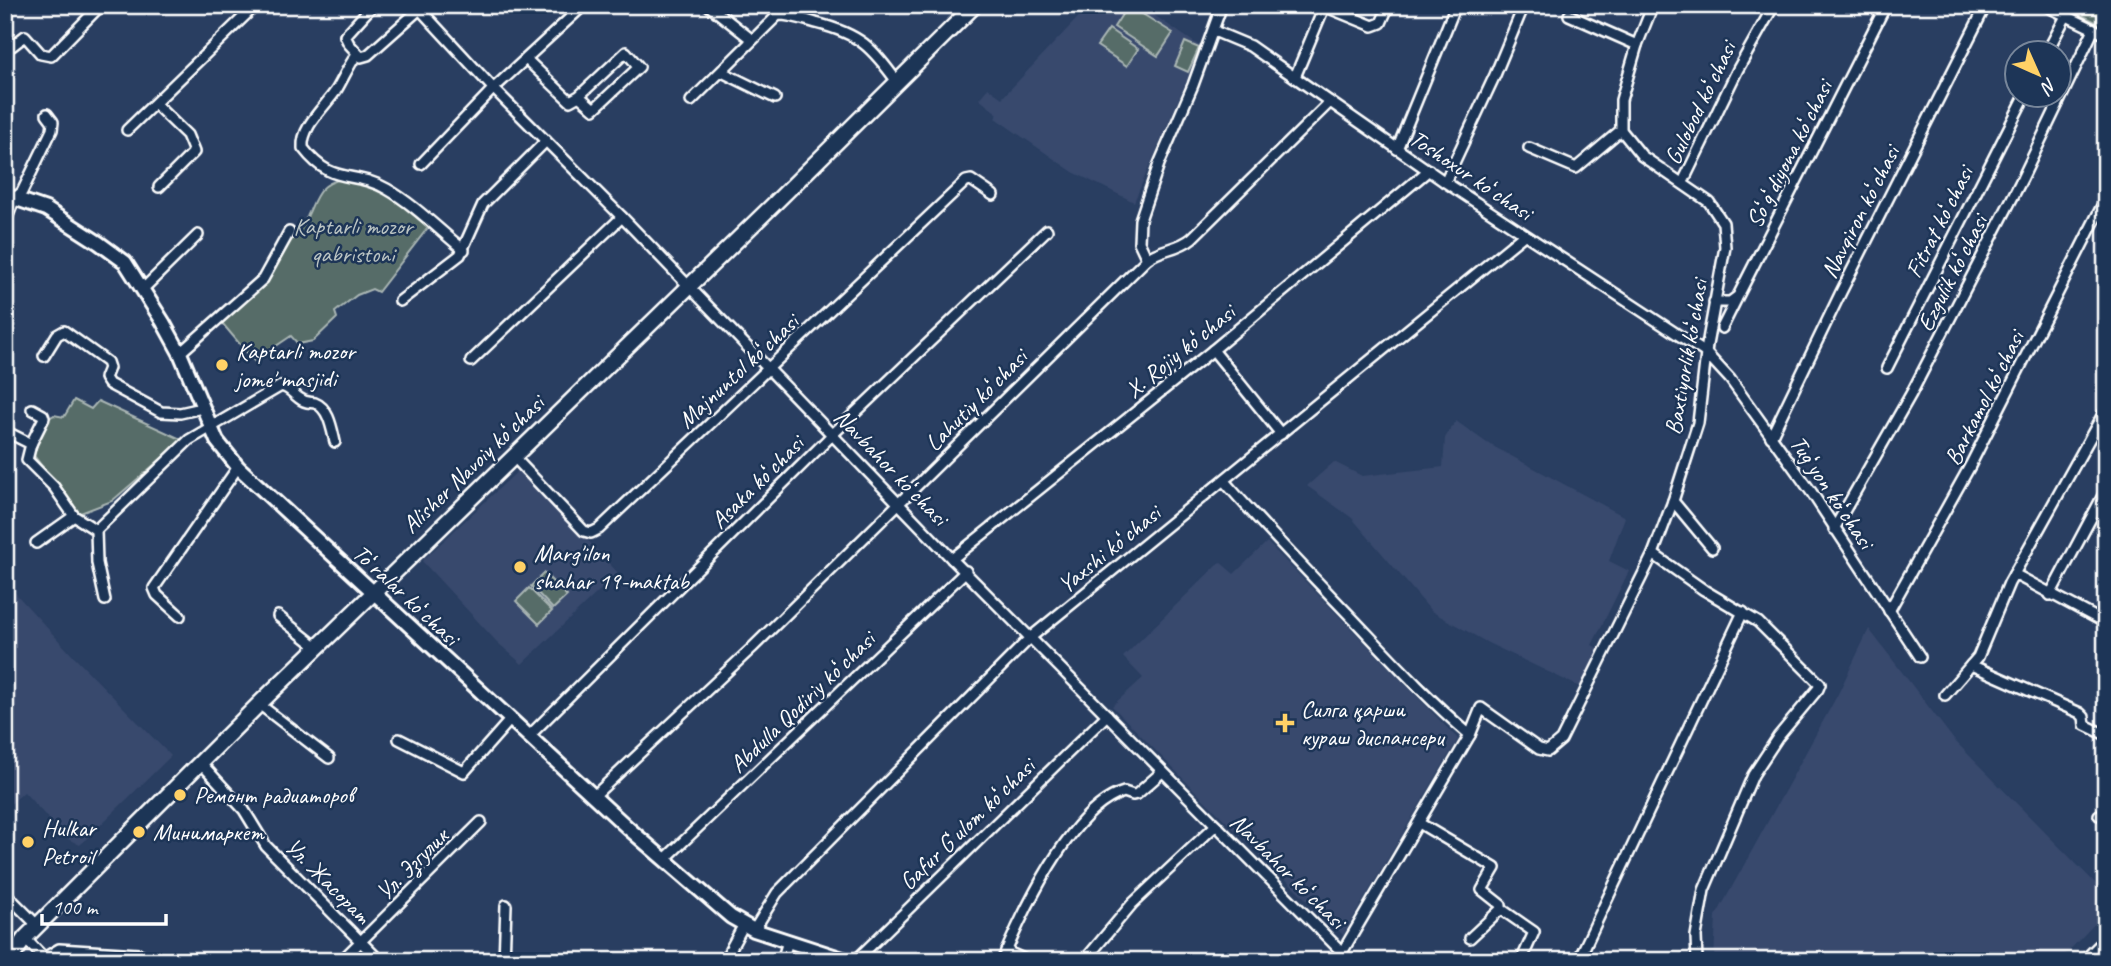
<svg xmlns="http://www.w3.org/2000/svg" width="2111" height="966" font-family="Caveat,sans-serif">
	<style>
		.built { fill: #38496d }
		.green { fill: #566c68; stroke: #aab6b4; stroke-width: 2 }
		.lines { fill: none; stroke-linecap: round; stroke-linejoin: round }
		.street-casing { stroke: #fff; stroke-width: 14 }
		.secondary-casing { stroke: #fff; stroke-width: 18 }
		.primary-casing { stroke: #fff; stroke-width: 19 }
		.street { stroke: #1d3557; stroke-width: 9 }
		.secondary { stroke: #1d3557; stroke-width: 12 }
		.primary { stroke: #1d3557; stroke-width: 14 }
		.poi-dot { fill: #ffd166; stroke: #1d3557; stroke-width: 2.5 }
		.labels { text-anchor: middle; dominant-baseline: central; stroke-width: 5; stroke-linejoin: round; paint-order: stroke }
		.street-label { font-size: 24px; fill: #fff; stroke: #1d3557 }
		.park-label { font-size: 24px; fill: #bbc4c3; stroke: #1d3557 }
		.poi-label { font-size: 24px; fill: #fff; stroke: #1d3557; text-anchor: start }
	</style>
	<rect width="100%" height="100%" fill="#293e61"/>
	<filter id="ink" filterUnits="userSpaceOnUse"><feTurbulence type="fractalNoise" baseFrequency=".0143" numOctaves="2"/><feDisplacementMap in="SourceGraphic" scale="14" xChannelSelector="R" yChannelSelector="G"/><feConvolveMatrix kernelMatrix="1 2 1 2 8 2 1 2 1" color-interpolation-filters="sRGB"/></filter>
	<g filter="url(#ink)">
		<g class="built">
			<polygon points="1090,5 1139,5 1201,47 1134,202 1073,172 995,118 998,114 979,99 988,88 1002,98"/>
			<polygon points="1456,421 1487,443 1625,517 1609,561 1629,571 1592,645 1601,650 1582,688 1488,643 1431,611 1352,518 1307,486 1334,462 1362,476 1443,467 1445,438"/>
			<polygon points="521,468 618,573 522,664 497,642 422,561"/>
			<polygon points="1267,542 1458,739 1343,935 1199,795 1112,706 1143,678 1123,657 1220,562 1234,574"/>
			<polygon points="5,582 72,655 171,756 80,845 66,838 24,792 5,809"/>
			<polygon points="1869,629 1954,740 2106,894 2106,912 2059,961 1714,961 1716,916 1838,694"/>
		</g>
		<g class="green">
			<polygon points="1128,5 1173,33 1158,56 1114,27"/>
			<polygon points="2061,5 2106,5 2106,27"/>
			<polygon points="1109,29 1138,49 1127,66 1097,46"/>
			<polygon points="1185,42 1199,48 1188,72 1175,66"/>
			<path d="M343 179C380 184 402 202 430 225L378 292 372 289 357 295 335 312 337 318 313 341 298 344 291 336 254 361 222 323 268 281 294 233C317 216 307 185 343 179Z"/>
			<polygon points="74,400 91,409 98,401 183,440 112,501 78,514 32,453 45,421 54,415 64,417"/>
			<polygon points="544,573 567,596 553,609 531,586"/>
			<polygon points="529,588 552,611 539,624 516,601"/>
		</g>
		<g class="lines">
			<g class="street-casing">
				<g id="street">
					<polyline points="373,5 345,36 349,44 361,57 368,55 422,7"/>
					<polyline points="416,5 491,86 622,217 952,559 1341,951"/>
					<polyline points="708,5 751,39"/>
					<polyline points="2044,5 2106,35"/>
					<polyline points="1324,6 1373,26 1381,23 1389,5"/>
					<polyline points="1569,15 1637,45"/>
					<polyline points="1214,31 1250,46 1445,182 1706,353 1730,379 1812,493 1920,657"/>
					<polyline points="5,46 12,46 25,36 41,54 51,56 101,5"/>
					<polyline points="2047,52 2066,16"/>
					<path d="M357 54C349 65 344 77 337 89 326 106 301 126 303 148 333 187 352 169 387 189 415 205 439 230 464 250"/>
					<polyline points="526,59 570,101 579,96 626,52 639,67 594,109 579,96"/>
					<polyline points="722,72 775,98"/>
					<polyline points="1295,77 1325,5"/>
					<path d="M691 101 778 15C792 15 802 19 816 23 860 34 872 47 898 83"/>
					<polyline points="155,104 187,135 194,152 159,187"/>
					<polyline points="127,130 256,5"/>
					<polyline points="1529,148 1576,168 1621,130"/>
					<polyline points="1397,149 1456,5"/>
					<polyline points="421,164 493,89 584,5"/>
					<polyline points="1445,182 1495,75 1524,5"/>
					<polyline points="1683,182 1738,69 1774,5"/>
					<polyline points="5,223 15,198 22,192 52,130 53,122 47,114"/>
					<polyline points="1147,259 1139,242 1140,220 1159,164 1193,85 1222,5"/>
					<polyline points="142,290 198,235"/>
					<polyline points="400,301 460,255 483,204 546,141"/>
					<polyline points="1714,302 1730,302 1738,296 1886,5"/>
					<polyline points="1722,328 1737,298"/>
					<polyline points="1213,350 1281,434"/>
					<polyline points="180,353 263,279 289,232"/>
					<polyline points="44,356 57,335 64,331 107,362 109,368 105,378 109,384 161,412 180,413 202,408"/>
					<polyline points="471,361 622,217"/>
					<polyline points="1887,368 2026,94"/>
					<path d="M5 431 31 444 27 460 54 487 74 516 96 530 189 440 281 386C290 388 292 393 299 398 305 403 309 402 315 403 329 408 332 430 335 442"/>
					<polyline points="1771,437 1841,292 1986,5"/>
					<polyline points="31,444 44,418 43,415 32,409"/>
					<polyline points="513,456 584,531 591,533 599,529 966,181 971,180 993,195"/>
					<path d="M1224 481C1266 529 1311 575 1356 622 1393 661 1429 700 1470 735"/>
					<polyline points="1673,501 1712,548"/>
					<polyline points="1834,529 1911,394 2022,179 2094,29"/>
					<polyline points="96,530 97,563 105,600"/>
					<polyline points="36,543 74,516"/>
					<polyline points="1653,554 1704,590 1758,622 1820,684 1818,689 1778,737 1753,775 1704,890 1696,936 1697,961"/>
					<polyline points="952,559 1213,350 1429,170"/>
					<polyline points="2014,574 2106,623"/>
					<polyline points="2050,595 2106,490"/>
					<polyline points="1889,611 1970,466 2106,198"/>
					<polyline points="180,616 157,595 154,588 238,467"/>
					<polyline points="278,616 317,647"/>
					<polyline points="1971,665 2080,713 2084,717 2085,725 2106,735"/>
					<polyline points="1945,695 1978,657 2009,583 2106,409"/>
					<polyline points="259,704 329,758"/>
					<polyline points="528,737 833,434 1047,230"/>
					<polyline points="399,739 464,772 510,720"/>
					<polyline points="200,762 244,810 266,846 380,961"/>
					<path d="M594 796 752 648 1147 259C1161 248 1178 250 1192 238L1330 102"/>
					<polyline points="2099,815 2106,817"/>
					<polyline points="1419,823 1495,868 1482,890 1501,905 1501,909 1534,932 1521,961"/>
					<polyline points="664,860 966,571"/>
					<polyline points="5,893 37,925"/>
					<polyline points="754,930 777,893 1031,637 1524,235"/>
					<polyline points="25,938 47,961"/>
					<polyline points="1470,938 1501,909"/>
					<polyline points="1006,951 1028,961"/>
					<polyline points="44,958 59,949 139,954 156,961"/>
					<polyline points="341,961 481,822"/>
					<polyline points="504,961 506,905"/>
					<polyline points="724,961 743,926"/>
					<polyline points="782,961 788,941"/>
					<polyline points="855,961 1107,715"/>
					<path d="M1002 961C1023 912 1071 807 1124 792L1133 795 1137 794 1162 772"/>
					<polyline points="1084,961 1132,904 1216,825"/>
					<polyline points="1337,961 1470,735 1481,708 1539,749 1548,751 1561,740 1653,554 1673,501 1698,423 1707,345 1725,247 1723,223 1709,202 1642,156 1621,130 1621,100 1637,45 1653,5"/>
					<polyline points="1578,961 1743,612"/>
				</g>
			</g>
			<g class="secondary-casing">
				<polyline id="secondary" points="5,195 46,209 99,243 125,262 163,322 180,353 217,441 238,467 628,828 731,917 754,930 849,961"/>
			</g>
			<g class="primary-casing">
				<g id="primary">
					<polyline points="9,961 25,938 259,704 773,205 975,5"/>
					<polyline points="2087,961 2106,942"/>
				</g>
			</g>
			<use href="#street" class="street"/>
			<use href="#secondary" class="secondary"/>
			<use href="#primary" class="primary"/>
		</g>
	</g>
	<g class="poi-dot">
		<circle cx="222" cy="365" r="7"/>
		<circle cx="520" cy="567" r="7"/>
		<path d="M1281.5 712.5h7v7h7v7h-7v7h-7v-7h-7v-7h7z"/>
		<circle cx="180" cy="795" r="7"/>
		<circle cx="139" cy="832" r="7"/>
		<circle cx="28" cy="842" r="7"/>
	</g>
	<g class="labels">
		<g class="street-label">
			<text transform="translate(1700 103) rotate(-64)">Gulobod koʻchasi</text>
			<text transform="translate(1789 154) rotate(-63)">Soʻgʻdiyona koʻchasi</text>
			<text transform="translate(1471 175) rotate(34)">Toshoxur koʻchasi</text>
			<text transform="translate(1860 212) rotate(-63)">Navqiron koʻchasi</text>
			<text transform="translate(1939 222) rotate(-63)">Fitrat koʻchasi</text>
			<text transform="translate(1952 273) rotate(-63)">Ezgulik koʻchasi</text>
			<text transform="translate(1180 351) rotate(-39)">X. Rojiy koʻchasi</text>
			<text transform="translate(1686 357) rotate(-80)">Baxtiyorlik koʻchasi</text>
			<text transform="translate(738 371) rotate(-43)">Majnuntol koʻchasi</text>
			<text transform="translate(1984 398) rotate(-63)">Barkamol koʻchasi</text>
			<text transform="translate(976 400) rotate(-45)">Lahutiy koʻchasi</text>
			<text transform="translate(473 464) rotate(-44)">Alisher Navoiy koʻchasi</text>
			<text transform="translate(891 467) rotate(46)">Navbahor koʻchasi</text>
			<text transform="translate(757 482) rotate(-45)">Asaka koʻchasi</text>
			<text transform="translate(1832 492) rotate(56)">Tugʻyon koʻchasi</text>
			<text transform="translate(1109 549) rotate(-39)">Yaxshi koʻchasi</text>
			<text transform="translate(406 595) rotate(43)">Toʻralar koʻchasi</text>
			<text transform="translate(802 702) rotate(-44)">Abdulla Qodiriy koʻchasi</text>
			<text transform="translate(967 824) rotate(-44)">Gafur Gʻulom koʻchasi</text>
			<text transform="translate(412 864) rotate(-45)">Ул. Эзгулик</text>
			<text transform="translate(1288 871) rotate(45)">Navbahor koʻchasi</text>
			<text transform="translate(328 881) rotate(45)">Ул. Жасорат</text>
		</g>
		<g class="park-label">
			<text x="353" y="226">Kaptarli mozor<tspan x="353" dy="28">qabristoni</tspan></text>
		</g>
		<g class="poi-label">
			<text x="236" y="351">Kaptarli mozor<tspan x="236" dy="28">jome' masjidi</tspan></text>
			<text x="534" y="553">Marg'ilon<tspan x="534" dy="28">shahar 19-maktab</tspan></text>
			<text x="1301" y="709">Силга қарши<tspan x="1301" dy="28">кураш диспансери</tspan></text>
			<text x="194" y="795">Ремонт радиаторов</text>
			<text x="42" y="828">Hulkar<tspan x="42" dy="28">Petroil</tspan></text>
			<text x="153" y="832">Минимаркет</text>
		</g>
	</g>
	<rect width="2111" height="966" fill="none" stroke="#1d3557" stroke-width="28"/>
	<rect x="14" y="14" width="2083" height="938" fill="none" stroke="#fff" stroke-width="2.5" filter="url(#ink)"/>
	<g transform="translate(2038 74) rotate(135)"><circle r="33" fill="#1d3557" stroke="#77869a" stroke-width="2"/>
	<path d="M0-5L12 26L0 18L-12 26Z" fill="#ffd166"/>
	<text y="-10" font-size="19" font-weight="bold" text-anchor="middle" fill="#ffffff">N</text>
	</g>
	<path d="M42 914v10h124v-10" fill="none" stroke="#ffffff" stroke-width="3.5"/>
	<text x="52" y="914" font-size="21" fill="#ffffff" stroke="#1d3557" stroke-width="5" paint-order="stroke">100 m</text>
</svg>
